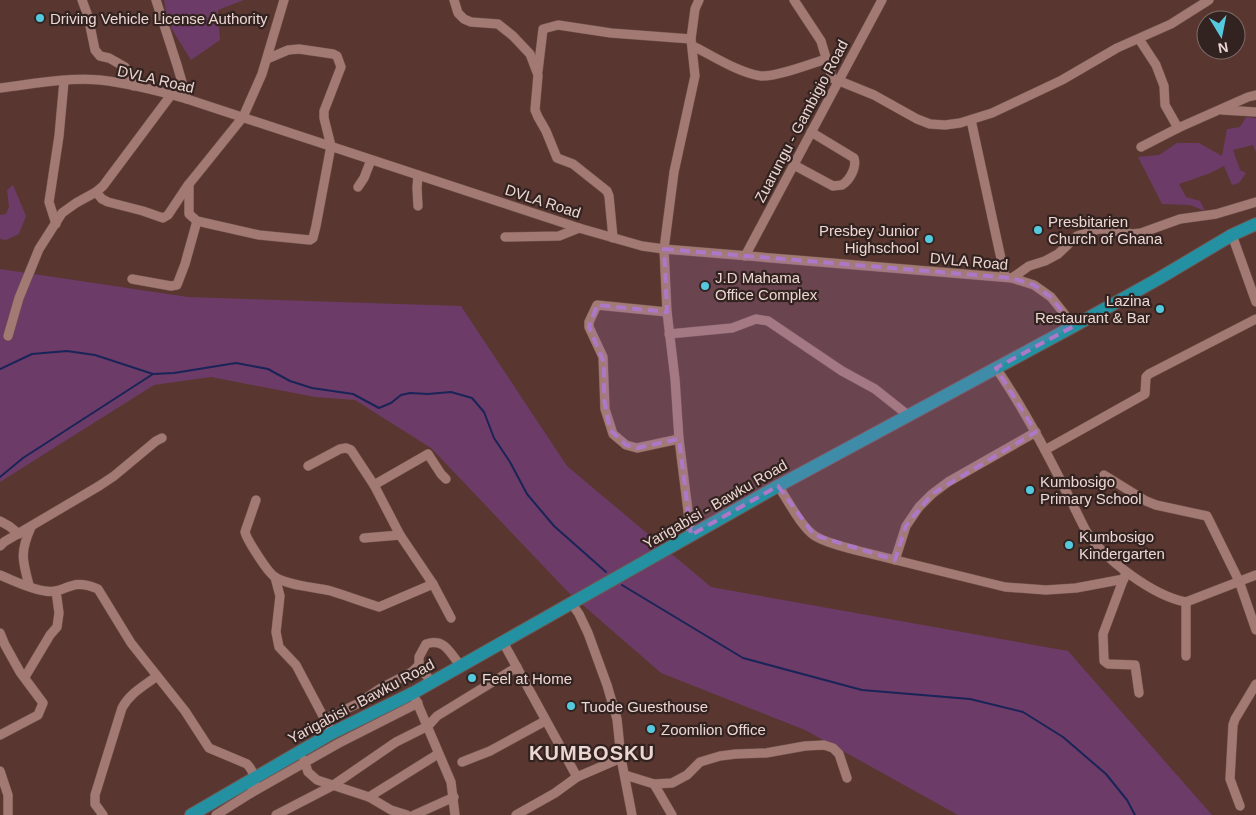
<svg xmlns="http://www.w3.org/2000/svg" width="1256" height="815" font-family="Arial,sans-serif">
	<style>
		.green { fill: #6c3b67 }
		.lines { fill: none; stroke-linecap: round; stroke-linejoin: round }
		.stream { stroke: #1a2458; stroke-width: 2 }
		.minor-casing { stroke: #725450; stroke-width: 10 }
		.highway-casing { stroke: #725450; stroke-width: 14 }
		.minor { stroke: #a27a73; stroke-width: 9 }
		.highway { stroke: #2491a2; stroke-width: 12 }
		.marked { fill: #ae78c8; fill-opacity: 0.2; stroke: #ae78c8; stroke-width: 4; stroke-dasharray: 10 6; stroke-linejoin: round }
		.poi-dot { fill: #55cadf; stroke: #332320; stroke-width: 2 }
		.labels { text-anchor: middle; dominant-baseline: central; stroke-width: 4.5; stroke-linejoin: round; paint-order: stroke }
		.poi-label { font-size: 15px; fill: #ecd6d2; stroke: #332320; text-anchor: start }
		.street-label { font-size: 15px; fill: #ecd6d2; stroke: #332320 }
		.district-label { font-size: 20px; font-weight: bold; letter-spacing: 1px; fill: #ecd6d2; stroke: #332320 }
	</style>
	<rect width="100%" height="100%" fill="#593730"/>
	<g class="green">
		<polygon points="164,0 244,0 218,10 220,40 191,60 168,23"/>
		<polygon points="1246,117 1256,118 1256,152 1253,145 1233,150 1240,170 1246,173 1239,183 1232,185 1224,166 1208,174 1179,184 1186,197 1200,201 1205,211 1190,205 1162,204 1138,157 1159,155 1177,143 1199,143 1222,156 1227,129 1240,127"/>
		<polygon points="13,185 26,216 19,234 6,240 0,239 0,215 6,214 9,207 7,190"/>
		<polygon points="0,269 188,297 461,306 567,466 711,587 1068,651 1212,815 958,815 805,730 661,673 569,593 431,448 355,400 315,397 211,377 154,385 0,482"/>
	</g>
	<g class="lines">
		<g class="stream">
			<polyline points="0,369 32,354 67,351 95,355 153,374"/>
			<polyline points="0,477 23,458 153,374 174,373 236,363 268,369 290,381 312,388 353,394 379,408 391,403 401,395 410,393 428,394 451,392 472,398 484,412 494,438 510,462 527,494 554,526 606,572"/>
			<polyline points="622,585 743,658 862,690 970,699 1023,712 1063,737 1106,774 1127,800 1135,815"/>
		</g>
		<g class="minor-casing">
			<g id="minor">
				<polyline points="82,0 88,16 95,50 100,56 109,58 125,67 134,86"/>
				<polyline points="156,0 177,65 187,99"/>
				<polyline points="454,0 458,13 464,19 471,22 498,24 513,36 530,54 538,75 535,110 538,117 546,131 557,158 573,164 607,191 609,196 613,238"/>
				<polyline points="794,0 821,41 832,78 874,95 917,119 930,124 945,125 960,123 992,113 1062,80 1117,48 1171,24 1209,0"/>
				<polyline points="1139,39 1156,65 1164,86 1165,105 1178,128"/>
				<path d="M693 46C713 56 739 73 761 76 777 77 810 64 826 59"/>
				<polyline points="267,59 288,50 299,49 333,54 337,56 341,67 324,111 324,118 331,146 316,226 313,238 310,240 259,235 197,221 189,214 189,184 243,117 262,74 284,0"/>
				<polyline points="538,71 543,29 558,25 611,33 691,39"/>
				<path d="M0 88C33 84 67 77 100 80 129 83 159 91 187 99L579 228 642 246 664 249 1012 278 1034 285 1051 297 1074 326"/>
				<polyline points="1222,110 1256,112"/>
				<polyline points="971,120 1005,277"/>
				<polyline points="1141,147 1178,128 1248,97 1256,95"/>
				<path d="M794 165 833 186 842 185C850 180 857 167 854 158L811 132"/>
				<polyline points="418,175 417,188 418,206"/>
				<polyline points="358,187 364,178 371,160"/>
				<polyline points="96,192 102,199 108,202 143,211 163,218 168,215 188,185"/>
				<polyline points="56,224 49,202 59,136 64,81"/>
				<polyline points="1232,235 1256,302"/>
				<polyline points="505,237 559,236 579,228"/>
				<polyline points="745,256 882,0"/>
				<polyline points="1012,278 1029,266 1045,261 1058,254 1077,236 1099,229 1106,229 1132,234 1141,233 1180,219 1216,214 1256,202"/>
				<polyline points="132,279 171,286 177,285 185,264 197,221"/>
				<polyline points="667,312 597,305 589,322 589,327 603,357 605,409 613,434 626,445 637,448 679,439"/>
				<polyline points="669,334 732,328 756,319 768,321 842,371 875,389 909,416"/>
				<polyline points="8,336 19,298 39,249 62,213 76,203 96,192 103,186 171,95"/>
				<path d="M996 368C1031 419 1058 475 1086 531 1104 559 1153 596 1186 602L1256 575"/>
				<polyline points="1045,450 1145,394 1146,377 1149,374 1256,319"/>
				<polyline points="308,466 340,449 346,448 351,450 374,485 400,535 433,584 451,618"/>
				<polyline points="1104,475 1146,501 1156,505 1207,516 1239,581 1256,630"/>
				<polyline points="374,485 428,454 441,474 446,479"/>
				<path d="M778 486C788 500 801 527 815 536 828 544 845 547 859 551L1005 587 1046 590 1076 588 1124 579"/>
				<path d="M256 500 245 532C247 540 268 573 275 577 289 586 315 587 331 591 347 596 363 602 379 607L433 584"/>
				<polyline points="0,521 9,526 19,534"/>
				<polyline points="691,535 679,439 675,379 667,312 664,249 674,172 695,76 691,39 695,9 699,0"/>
				<polyline points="364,538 400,535"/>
				<polyline points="0,546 4,542 99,486 114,476 156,441 162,438"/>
				<polyline points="895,560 906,526 919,507 932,494 948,482 1036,432"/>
				<path d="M0 575C14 581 30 589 45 591 66 595 69 576 98 589L131 643 185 711 209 748 247 764C255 773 257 783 251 793L216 815"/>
				<polyline points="1125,575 1103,634 1104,661 1108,664 1135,665 1139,693"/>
				<polyline points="275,577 280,596 276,632 279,647 296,665 332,733"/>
				<path d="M29 585C22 559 20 552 31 527"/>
				<polyline points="572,604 579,614 588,633 607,685 617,719 621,758 632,815"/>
				<polyline points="0,633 5,645 20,672 43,703 38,715 0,735"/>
				<polyline points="503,642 577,777"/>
				<polyline points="1186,656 1186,602"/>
				<polyline points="419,665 431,682"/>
				<polyline points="25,677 50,635 57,627 59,613 56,591"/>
				<polyline points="416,700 451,782 455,815"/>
				<path d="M325 719 357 704 381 688 412 672 419 665V657L426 644C445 638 449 652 460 665"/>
				<polyline points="304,760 308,772 317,780 369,797 391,810 407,815"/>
				<polyline points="462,762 490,751 545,721"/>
				<polyline points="0,771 8,795 8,815"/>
				<polyline points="625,775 654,784 672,815"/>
				<polyline points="654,784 672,783 687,775 700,762 720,756 736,754 766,753 805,746 824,745 833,748 839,754 847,778"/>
				<polyline points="251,793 339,743 418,703"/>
				<polyline points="369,797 438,754"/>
				<polyline points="1240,806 1230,779 1233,725 1235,719 1256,684"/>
				<path d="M103 815 95 804V795L122 708C130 693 144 686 157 676"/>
				<polyline points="276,815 332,786 396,742 428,726 437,716 517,667"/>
				<polyline points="414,815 454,797"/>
				<polyline points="516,815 555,793 577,777 621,758"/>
			</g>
		</g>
		<g class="highway-casing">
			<polyline id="highway" points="191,815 332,733 413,693 778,486 1074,326 1158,279 1232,235 1256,224"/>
		</g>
		<use href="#minor" class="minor"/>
		<use href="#highway" class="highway"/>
	</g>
	<path class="marked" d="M664 249 1012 278 1034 285 1051 297 1074 326 996 368 1036 432 932 494 906 526 895 560 814 535 778 486 691 535 679 439 637 448 626 445 610 430 604 399V363L589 327 597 305 667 312Z"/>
	<g class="poi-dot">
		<circle cx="40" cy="18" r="5"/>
		<circle cx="1038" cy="230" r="5"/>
		<circle cx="929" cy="239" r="5"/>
		<circle cx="705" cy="286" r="5"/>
		<circle cx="1160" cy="309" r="5"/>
		<circle cx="1030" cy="490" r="5"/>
		<circle cx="1069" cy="545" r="5"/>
		<circle cx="472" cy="678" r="5"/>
		<circle cx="571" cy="706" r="5"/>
		<circle cx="651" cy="729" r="5"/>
	</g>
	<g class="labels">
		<g class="poi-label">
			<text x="50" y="18">Driving Vehicle License Authority</text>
			<text x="1048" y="221">Presbitarien<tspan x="1048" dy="17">Church of Ghana</tspan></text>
			<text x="919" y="230" text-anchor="end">Presbey Junior<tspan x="919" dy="17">Highschool</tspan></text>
			<text x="715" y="277">J.D Mahama<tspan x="715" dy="17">Office Complex</tspan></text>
			<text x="1150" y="300" text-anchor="end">Lazina<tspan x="1150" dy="17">Restaurant &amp; Bar</tspan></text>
			<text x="1040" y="481">Kumbosigo<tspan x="1040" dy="17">Primary School</tspan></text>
			<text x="1079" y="536">Kumbosigo<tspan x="1079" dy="17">Kindergarten</tspan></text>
			<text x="482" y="678">Feel at Home</text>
			<text x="581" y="706">Tuode Guesthouse</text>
			<text x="661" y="729">Zoomlion Office</text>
		</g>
		<g class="street-label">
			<text transform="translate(156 79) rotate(13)">DVLA Road</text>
			<text transform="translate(801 121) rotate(-62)">Zuarungu - Gambigio Road</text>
			<text transform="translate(543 201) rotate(18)">DVLA Road</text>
			<text transform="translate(969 261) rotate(5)">DVLA Road</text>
			<text transform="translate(715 504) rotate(-30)">Yarigabisi - Bawku Road</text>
			<text transform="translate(361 701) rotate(-28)">Yarigabisi - Bawku Road</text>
		</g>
		<g class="district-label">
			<text x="592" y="753">KUMBOSKU</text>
		</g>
	</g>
	<g transform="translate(1221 35) rotate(170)"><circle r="24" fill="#332320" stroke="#7d6b67"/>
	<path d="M0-4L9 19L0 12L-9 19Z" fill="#55cadf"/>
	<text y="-8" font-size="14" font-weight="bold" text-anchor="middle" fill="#ecd6d2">N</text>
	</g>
</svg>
